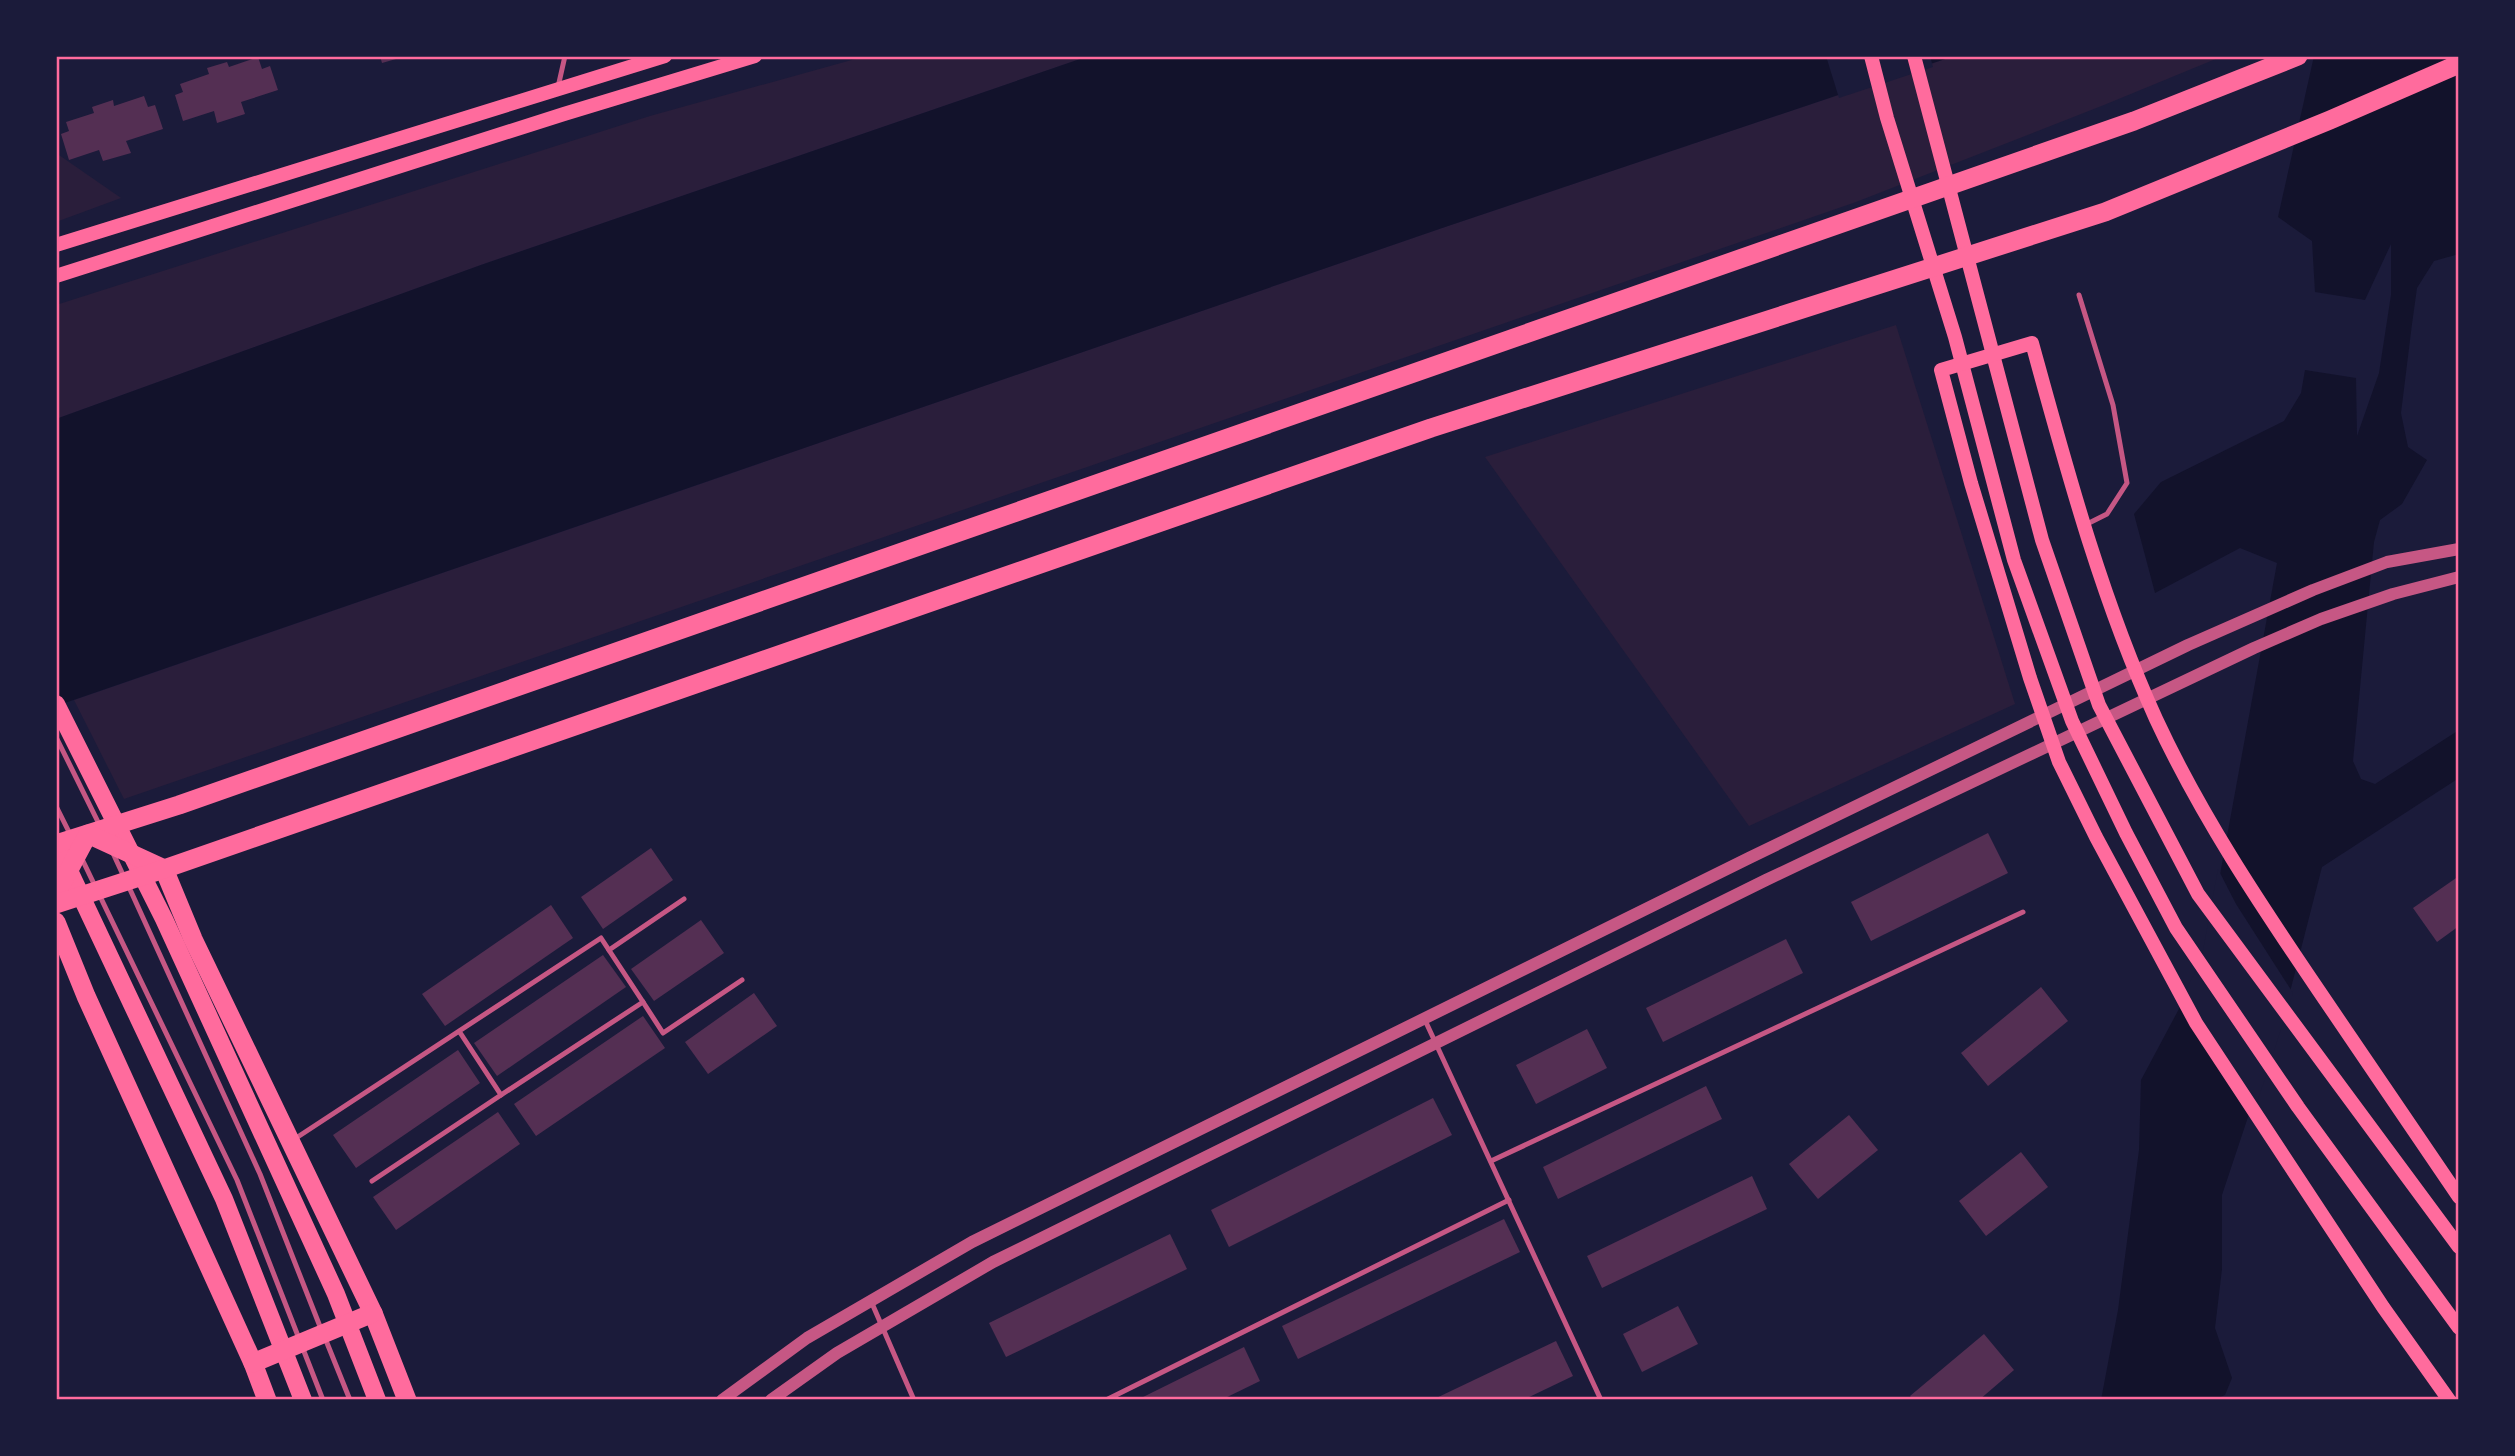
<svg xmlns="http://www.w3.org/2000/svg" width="2515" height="1456" font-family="Karla,sans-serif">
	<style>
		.green { fill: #2a1e3b }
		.water { fill: #12122b }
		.pier { fill: #1b1b3a }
		.building { fill: #542f53 }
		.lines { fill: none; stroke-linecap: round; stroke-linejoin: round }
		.service { stroke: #c65784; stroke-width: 5 }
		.tertiary { stroke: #c65784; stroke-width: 12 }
		.secondary { stroke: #ff6b9d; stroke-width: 14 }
		.primary { stroke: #ff6b9d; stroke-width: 18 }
		.trunk { stroke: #ff6b9d; stroke-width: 19 }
		.neatline { fill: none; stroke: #ff6b9d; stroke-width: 2.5 }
	</style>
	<rect width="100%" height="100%" fill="#1b1b3a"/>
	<g class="green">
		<polygon points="866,56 1089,56 481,265 56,419 56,305 650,116"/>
		<polygon points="1954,56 2223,56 2104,105 1856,202 124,799 74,700 1442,228"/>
		<polygon points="56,153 121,198 56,222"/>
		<polygon points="1896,325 2015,704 1749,826 1485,457"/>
	</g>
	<g class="water">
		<polygon points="1089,56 1954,56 1442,228 56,706 56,419 481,265"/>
		<polygon points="2314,56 2459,56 2459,254 2434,261 2417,288 2412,324 2401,413 2408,447 2427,460 2402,504 2380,520 2374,542 2353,761 2361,779 2375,784 2459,730 2459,778 2322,867 2291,988 2222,1195 2222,1269 2215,1328 2232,1378 2225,1395 2214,1400 2101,1400 2118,1310 2139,1150 2141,1080 2204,962 2277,563 2240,548 2155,593 2134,514 2161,482 2284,421 2301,393 2305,370 2356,378 2357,436 2379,373 2391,295 2391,244 2365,300 2315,292 2312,241 2278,217"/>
	</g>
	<g class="pier">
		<polygon points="1826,56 1930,56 1933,67 1839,98"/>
		<polygon points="2218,869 2236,904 2293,993 2253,1115 2181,999 2201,961"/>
	</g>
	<g class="building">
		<polygon points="380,56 402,56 403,57 382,63"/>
		<polygon points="258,57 262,69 270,66 278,90 241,102 245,114 217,123 214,111 183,121 175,95 183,92 180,84 209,74 207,68 227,62 229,67"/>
		<polygon points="144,96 148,107 155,105 163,129 126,141 131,153 103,161 99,150 69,160 61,134 69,131 66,122 94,113 92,107 113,100 114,106"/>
		<polygon points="1988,833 2008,873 1871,941 1851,902"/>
		<polygon points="651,848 673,880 603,929 581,897"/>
		<polygon points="2459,876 2459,926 2437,942 2413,908"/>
		<polygon points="551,905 573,938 445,1026 422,994"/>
		<polygon points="701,920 724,953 654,1001 631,969"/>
		<polygon points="1786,939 1803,973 1663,1042 1646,1008"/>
		<polygon points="603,955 626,987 497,1076 474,1043"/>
		<polygon points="2041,987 2068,1021 1988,1086 1961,1053"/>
		<polygon points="754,993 777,1026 708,1074 685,1042"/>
		<polygon points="643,1016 665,1048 536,1136 514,1104"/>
		<polygon points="1587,1029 1607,1068 1536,1104 1516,1065"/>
		<polygon points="458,1050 480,1083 356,1168 333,1135"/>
		<polygon points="1706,1086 1722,1119 1558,1199 1543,1167"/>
		<polygon points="1433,1098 1452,1135 1229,1247 1211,1210"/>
		<polygon points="498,1112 520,1144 396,1230 373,1197"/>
		<polygon points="1849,1115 1878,1150 1818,1199 1789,1164"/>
		<polygon points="2021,1152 2048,1187 1986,1236 1959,1201"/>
		<polygon points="1752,1176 1767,1209 1602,1288 1587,1256"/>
		<polygon points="1504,1219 1520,1252 1298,1359 1282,1326"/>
		<polygon points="1170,1234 1187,1269 1006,1357 989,1323"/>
		<polygon points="1678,1306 1698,1344 1642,1372 1623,1334"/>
		<polygon points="1984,1334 2014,1370 1979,1400 1913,1400 1910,1396"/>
		<polygon points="1556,1341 1573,1376 1523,1400 1432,1400"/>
		<polygon points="1244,1347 1260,1381 1221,1400 1137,1400"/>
	</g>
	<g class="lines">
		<g class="service">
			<polyline points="558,87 565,56"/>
			<polyline points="2079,295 2113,405 2127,483 2107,514 2085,525"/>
			<polyline points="56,737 100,826"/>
			<polyline points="56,806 70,834"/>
			<polyline points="112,851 124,877"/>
			<polyline points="82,859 237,1180 323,1400"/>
			<polyline points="128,885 260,1174 321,1329"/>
			<polyline points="609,950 684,899"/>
			<polyline points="643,1002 663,1033 742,980"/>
			<polyline points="1424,1018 1601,1400"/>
			<polyline points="293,1140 601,938 643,1002 501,1095 459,1031"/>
			<polyline points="1491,1161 2023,912"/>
			<polyline points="372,1181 501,1095"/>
			<polyline points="871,1301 914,1400"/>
			<polyline points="325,1338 350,1400"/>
			<polyline points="1106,1400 1509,1200"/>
		</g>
		<g class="tertiary">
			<polyline points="722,1400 807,1338 972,1242 1749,858 2188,645 2313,590 2387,562 2459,549"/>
			<polyline points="771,1400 837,1353 993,1262 1766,880 2254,648 2321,619 2393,594 2459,577"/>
		</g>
		<g class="secondary">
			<polyline points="1871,56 1887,118 1955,337 2014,560 2072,721 2126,833 2176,928 2298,1107 2459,1328"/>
			<polyline points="1914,56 2042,540 2099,705 2198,894 2459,1247"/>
			<polyline points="56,245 665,56"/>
			<polyline points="56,276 564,114 755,56"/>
			<path d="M2449 1400 2383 1307 2196 1023 2096 837 2059 762 2030 678 1971 483 1941 370 2032 343C2067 470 2101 598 2156 719 2201 816 2260 904 2319 991 2366 1060 2412 1128 2459 1197"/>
		</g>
		<g class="primary">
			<polyline points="56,704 164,919 336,1294 377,1400"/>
			<polyline points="56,843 224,1199 303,1400"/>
		</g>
		<g class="trunk">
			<polyline points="56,844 179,805 2134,121 2298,56"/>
			<polyline points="56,894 88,834 164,869 193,939 373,1313 407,1400"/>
			<polyline points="56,904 164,869 1431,428 2105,212 2330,120 2459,64"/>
			<polyline points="56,922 86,996 253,1363 267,1400"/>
			<polyline points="253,1363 373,1313"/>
		</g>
	</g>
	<rect width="2515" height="1456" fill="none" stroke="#1b1b3a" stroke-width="116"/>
	<rect x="58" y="58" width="2399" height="1340" class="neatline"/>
</svg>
